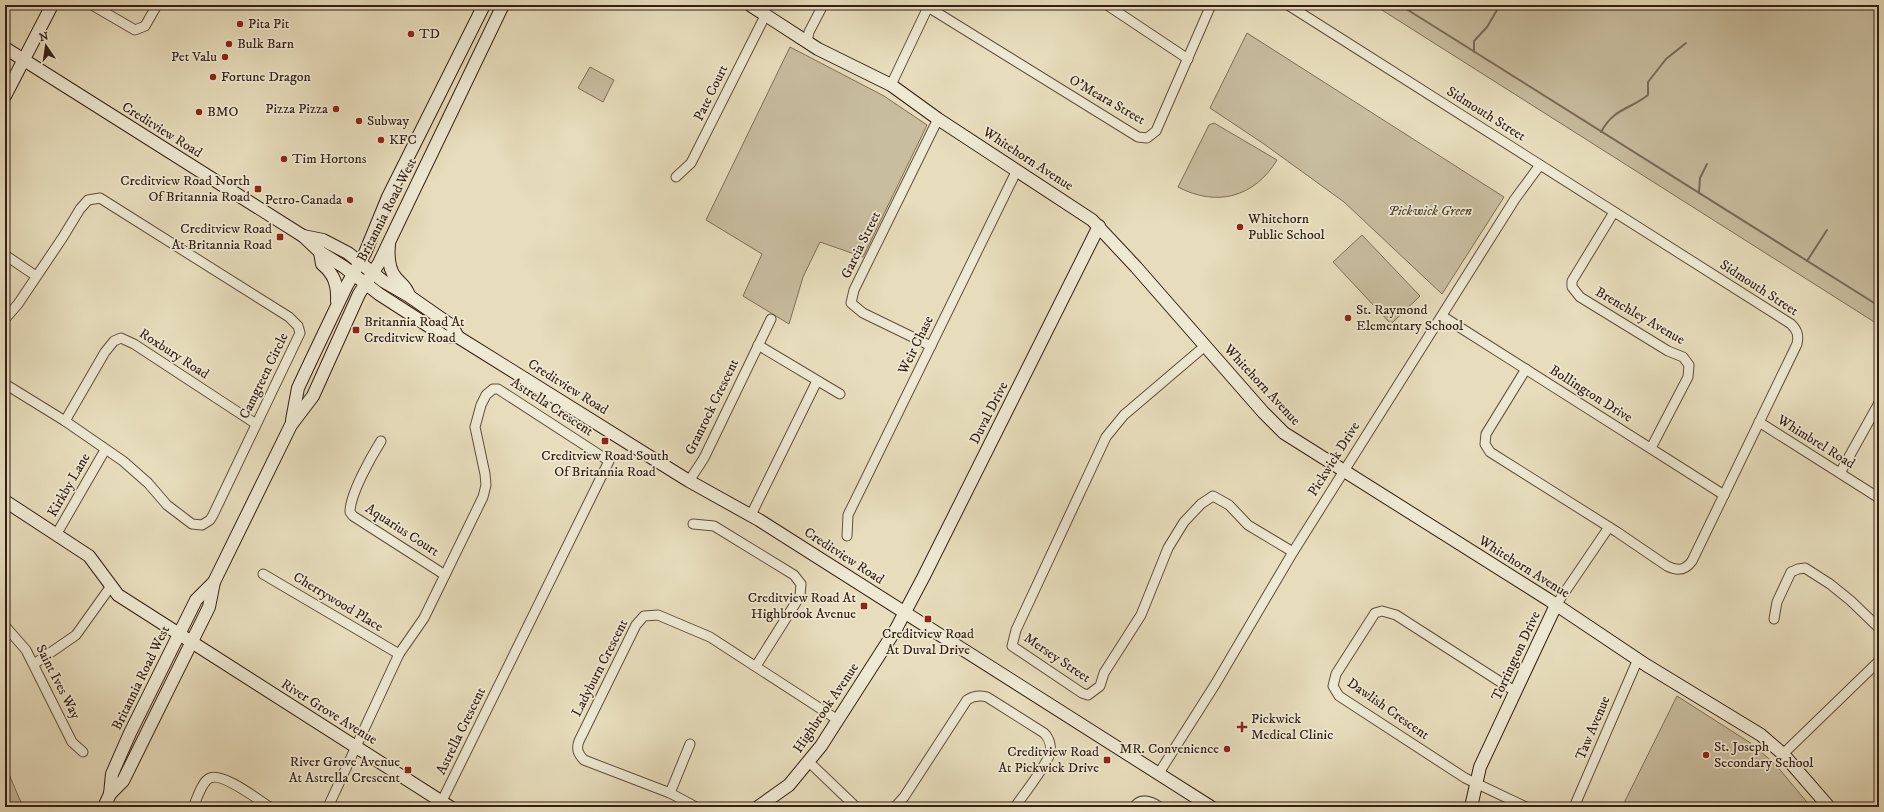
<svg xmlns="http://www.w3.org/2000/svg" width="1884" height="812" font-family="'IM FELL DW Pica',serif">
	<style>
		.green { fill: #c8bd9f; stroke: #7e6e5a }
		.lines { fill: none; stroke-linecap: round; stroke-linejoin: round }
		.stream { stroke: #7a6a57; stroke-width: 2 }
		.street-casing { stroke: #604e3e; stroke-width: 11 }
		.secondary-casing { stroke: #331f14; stroke-width: 14 }
		.street { stroke: #efe9d3; stroke-width: 9 }
		.secondary { stroke: #efe9d3; stroke-width: 12 }
		.poi-dot { fill: #8f2418; stroke: #efe9d3; stroke-width: 1.5 }
		.labels { text-anchor: middle; dominant-baseline: central; stroke-width: 3.5; stroke-linejoin: round; paint-order: stroke }
		.poi-label { font-size: 14px; fill: #331f14; stroke: #efe9d3; text-anchor: start }
		.street-label { font-size: 14px; fill: #331f14; stroke: #efe9d3 }
		.park-label { font-size: 14px; font-style: italic; fill: #584637; stroke: #efe9d3 }
	</style>
	<rect width="100%" height="100%" fill="#e7ddbc"/>
	<filter id="stains"><feTurbulence type="fractalNoise" baseFrequency=".005" numOctaves="4"/><feColorMatrix values="0 0 0 0 .2 0 0 0 0 .09 0 0 0 0 .02 0 0 0 .5 -.17"/></filter>
	<radialGradient id="worn" r=".72"><stop offset=".6" stop-color="#630" stop-opacity="0"/><stop offset="1" stop-color="#630" stop-opacity=".3"/></radialGradient>
	<g class="green">
		<polygon points="1374,5 1879,5 1879,325"/>
		<polygon points="1247,33 1504,197 1442,294 1344,202 1264,144 1210,108"/>
		<polygon points="790,47 884,96 927,125 863,257 820,242 803,277 789,324 743,296 762,254 706,220"/>
		<polygon points="590,67 614,80 603,102 578,88"/>
		<path d="M1214 123 1277 160C1254 198 1216 207 1178 187L1209 125Z"/>
		<polygon points="1362,235 1420,296 1391,324 1333,262"/>
		<polygon points="1677,696 1752,744 1776,765 1811,807 1622,807"/>
		<polygon points="5,765 23,807 5,807"/>
	</g>
	<g class="lines">
		<g class="stream">
			<polyline points="1400,5 1879,306"/>
			<polyline points="1474,52 1474,41 1487,27 1500,5"/>
			<path d="M1601 132C1614 108 1629 110 1648 95V82L1666 59 1686 43"/>
			<polyline points="1699,193 1700,178 1707,164"/>
			<polyline points="1807,261 1827,230"/>
		</g>
		<g class="street-casing">
			<g id="street">
				<polyline points="92,5 135,30 145,26 157,5"/>
				<polyline points="1107,5 1188,59"/>
				<path d="M1288 5 1791 324C1797 330 1799 335 1797 344L1692 561C1685 571 1677 571 1667 566L1617 532 1490 452 1485 444 1486 434 1526 369"/>
				<polyline points="928,7 1138,137 1147,138 1156,131 1211,5"/>
				<polyline points="807,42 809,32 823,5"/>
				<polyline points="891,85 929,5"/>
				<polyline points="676,177 691,163 765,16"/>
				<polyline points="1614,212 1572,281 1572,287 1580,297 1668,351 1683,357 1689,365 1688,377 1651,448"/>
				<polyline points="5,255 36,276"/>
				<polyline points="1442,316 1724,495"/>
				<polyline points="5,319 18,304 63,237 80,209 88,200 100,198 289,317 298,326 300,333 213,515 210,520 202,525 192,524 167,505 148,483 123,461 65,421 5,384"/>
				<polyline points="758,345 840,394"/>
				<polyline points="931,346 863,313 851,303 854,290 938,119"/>
				<polyline points="1205,346 1124,415 1106,437 1016,630 1012,646 1082,693 1088,695 1100,686 1104,673 1141,615 1168,548 1184,522 1201,504 1213,496 1229,505 1248,525 1293,552"/>
				<polyline points="65,421 105,352 114,341 121,338 134,344 256,424"/>
				<polyline points="1759,422 1879,498"/>
				<path d="M381 441C371 457 350 494 350 512L353 516 445 575"/>
				<polyline points="1840,473 1879,403"/>
				<polyline points="689,481 704,458 771,319"/>
				<polyline points="751,515 817,381"/>
				<polyline points="693,524 714,526 794,575 801,584 800,596 756,666"/>
				<polyline points="56,535 105,450"/>
				<polyline points="847,536 848,515 1017,170"/>
				<polyline points="263,574 399,654"/>
				<polyline points="1556,605 1609,527"/>
				<polyline points="1774,619 1777,602 1791,572 1798,569 1805,568 1830,584 1851,601 1879,628"/>
				<polyline points="5,626 26,650 72,742 83,752"/>
				<polyline points="34,664 76,635 111,586"/>
				<polyline points="1516,692 1396,615 1382,611 1375,613 1336,674 1333,686 1339,696 1465,778 1526,807"/>
				<polyline points="1783,754 1879,661"/>
				<polyline points="809,762 856,807"/>
				<polyline points="1159,773 1216,683 1293,552 1515,199 1540,165"/>
				<polyline points="670,793 690,744"/>
				<path d="M193 807C197 799 202 781 210 778 223 772 258 800 270 807"/>
				<polyline points="328,807 399,654 424,618 483,497 486,485 485,474 475,427 481,405 486,395 493,389 498,389 609,461 439,807"/>
				<path d="M696 807 670 793 584 760C578 754 576 749 579 741L636 625 644 616 658 615 710 637 838 720"/>
				<path d="M895 807 904 797 967 700C973 696 979 695 987 697L1044 733C1050 739 1052 748 1049 756 1041 773 1026 791 1015 807"/>
				<path d="M1134 807C1141 797 1151 801 1160 807"/>
				<polyline points="1574,807 1638,659"/>
			</g>
		</g>
		<g class="secondary-casing">
			<g id="secondary">
				<polyline points="750,5 818,49 891,85 938,119 1092,220 1136,267 1263,412 1284,433 1549,600 1646,665 1761,735 1783,754 1829,807"/>
				<polyline points="5,48 303,236 320,252 344,267 379,294 444,336 458,337 689,481 759,520 1211,807"/>
				<polyline points="5,96 52,5"/>
				<polyline points="303,236 323,240 348,253 383,281 409,296 452,326 458,337"/>
				<path d="M389 244C388 255 388 269 396 278 402 285 405 285 409 295"/>
				<path d="M320 252 322 264C334 274 338 285 337 301"/>
				<polyline points="292,420 298,388 314,354 347,285 365,253 388,197 484,5"/>
				<polyline points="5,501 89,556 118,595 450,807"/>
				<polyline points="110,794 123,781 209,607 214,582 291,425 313,396 359,294 379,263 503,5"/>
				<polyline points="104,807 110,794 112,774 130,733 196,600 214,582"/>
				<polyline points="758,807 789,785 821,746 896,629 924,576 1099,226"/>
				<polyline points="1471,807 1480,767 1556,605"/>
			</g>
		</g>
		<use href="#street" class="street"/>
		<use href="#secondary" class="secondary"/>
	</g>
	<g class="poi-dot">
		<circle cx="240" cy="24" r="4"/>
		<circle cx="411" cy="34" r="4"/>
		<circle cx="229" cy="44" r="4"/>
		<circle cx="225" cy="57" r="4"/>
		<circle cx="213" cy="77" r="4"/>
		<circle cx="336" cy="109" r="4"/>
		<circle cx="199" cy="112" r="4"/>
		<circle cx="359" cy="121" r="4"/>
		<circle cx="381" cy="140" r="4"/>
		<circle cx="284" cy="159" r="4"/>
		<rect x="254" y="185" width="8" height="8" rx="2"/>
		<circle cx="350" cy="200" r="4"/>
		<circle cx="1240" cy="227" r="4"/>
		<rect x="276" y="233" width="8" height="8" rx="2"/>
		<circle cx="1348" cy="318" r="4"/>
		<rect x="352" y="326" width="8" height="8" rx="2"/>
		<rect x="601" y="437" width="8" height="8" rx="2"/>
		<rect x="860" y="602" width="8" height="8" rx="2"/>
		<rect x="924" y="615" width="8" height="8" rx="2"/>
		<path d="M1240 721h4v4h4v4h-4v4h-4v-4h-4v-4h4z"/>
		<circle cx="1227" cy="749" r="4"/>
		<circle cx="1706" cy="755" r="4"/>
		<rect x="1103" y="756" width="8" height="8" rx="2"/>
		<rect x="404" y="766" width="8" height="8" rx="2"/>
	</g>
	<g class="labels">
		<g class="poi-label">
			<text x="248" y="24">Pita Pit</text>
			<text x="419" y="34">TD</text>
			<text x="237" y="44">Bulk Barn</text>
			<text x="217" y="57" text-anchor="end">Pet Valu</text>
			<text x="221" y="77">Fortune Dragon</text>
			<text x="328" y="109" text-anchor="end">Pizza Pizza</text>
			<text x="207" y="112">BMO</text>
			<text x="367" y="121">Subway</text>
			<text x="389" y="140">KFC</text>
			<text x="292" y="159">Tim Hortons</text>
			<text x="250" y="181" text-anchor="end">Creditview Road North<tspan x="250" dy="16">Of Britannia Road</tspan></text>
			<text x="342" y="200" text-anchor="end">Petro-Canada</text>
			<text x="1248" y="219">Whitehorn<tspan x="1248" dy="16">Public School</tspan></text>
			<text x="272" y="229" text-anchor="end">Creditview Road<tspan x="272" dy="16">At Britannia Road</tspan></text>
			<text x="1356" y="310">St. Raymond<tspan x="1356" dy="16">Elementary School</tspan></text>
			<text x="364" y="322">Britannia Road At<tspan x="364" dy="16">Creditview Road</tspan></text>
			<text x="605" y="456" text-anchor="middle">Creditview Road South<tspan x="605" dy="16">Of Britannia Road</tspan></text>
			<text x="856" y="598" text-anchor="end">Creditview Road At<tspan x="856" dy="16">Highbrook Avenue</tspan></text>
			<text x="928" y="634" text-anchor="middle">Creditview Road<tspan x="928" dy="16">At Duval Drive</tspan></text>
			<text x="1251" y="719">Pickwick<tspan x="1251" dy="16">Medical Clinic</tspan></text>
			<text x="1714" y="747">St. Joseph<tspan x="1714" dy="16">Secondary School</tspan></text>
			<text x="1219" y="749" text-anchor="end">MR. Convenience</text>
			<text x="1099" y="752" text-anchor="end">Creditview Road<tspan x="1099" dy="16">At Pickwick Drive</tspan></text>
			<text x="400" y="762" text-anchor="end">River Grove Avenue<tspan x="400" dy="16">At Astrella Crescent</tspan></text>
		</g>
		<g class="street-label">
			<text transform="translate(711 93) rotate(-64)">Pate Court</text>
			<text transform="translate(1107 100) rotate(30)">O'Meara Street</text>
			<text transform="translate(1486 114) rotate(32)">Sidmouth Street</text>
			<text transform="translate(162 130) rotate(32)">Creditview Road</text>
			<text transform="translate(1028 159) rotate(33)">Whitehorn Avenue</text>
			<text transform="translate(387 210) rotate(-63)">Britannia Road West</text>
			<text transform="translate(861 245) rotate(-64)">Garcia Street</text>
			<text transform="translate(1759 288) rotate(33)">Sidmouth Street</text>
			<text transform="translate(1640 316) rotate(30)">Brenchley Avenue</text>
			<text transform="translate(916 345) rotate(-64)">Weir Chase</text>
			<text transform="translate(174 354) rotate(33)">Roxbury Road</text>
			<text transform="translate(264 376) rotate(-64)">Camgreen Circle</text>
			<text transform="translate(1262 385) rotate(47)">Whitehorn Avenue</text>
			<text transform="translate(568 387) rotate(32)">Creditview Road</text>
			<text transform="translate(1591 394) rotate(32)">Bollington Drive</text>
			<text transform="translate(552 407) rotate(33)">Astrella Crescent</text>
			<text transform="translate(712 407) rotate(-64)">Granrock Crescent</text>
			<text transform="translate(989 413) rotate(-63)">Duval Drive</text>
			<text transform="translate(1816 442) rotate(32)">Whimbrel Road</text>
			<text transform="translate(1334 459) rotate(-58)">Pickwick Drive</text>
			<text transform="translate(69 485) rotate(-60)">Kirkby Lane</text>
			<text transform="translate(402 530) rotate(33)">Aquarius Court</text>
			<text transform="translate(844 556) rotate(33)">Creditview Road</text>
			<text transform="translate(1524 567) rotate(32)">Whitehorn Avenue</text>
			<text transform="translate(338 602) rotate(31)">Cherrywood Place</text>
			<text transform="translate(1516 656) rotate(-65)">Torrington Drive</text>
			<text transform="translate(1057 658) rotate(34)">Mersey Street</text>
			<text transform="translate(600 668) rotate(-63)">Ladyburn Crescent</text>
			<text transform="translate(141 678) rotate(-64)">Britannia Road West</text>
			<text transform="translate(58 682) rotate(63)">Saint Ives Way</text>
			<text transform="translate(826 708) rotate(-56)">Highbrook Avenue</text>
			<text transform="translate(1388 709) rotate(35)">Dawlish Crescent</text>
			<text transform="translate(329 712) rotate(32)">River Grove Avenue</text>
			<text transform="translate(1593 728) rotate(-67)">Taw Avenue</text>
			<text transform="translate(461 731) rotate(-64)">Astrella Crescent</text>
		</g>
		<g class="park-label">
			<text x="1430" y="211">Pickwick Green</text>
		</g>
	</g>
	<rect width="1884" height="812" fill="none" stroke="#e7ddbc" stroke-width="20"/>
	<rect x="6" y="6" width="1872" height="800" fill="none" stroke="#331f14" stroke-width="2"/>
	<rect x="10" y="10" width="1864" height="792" fill="none" stroke="#331f14"/>
	<g transform="translate(46 46) rotate(347)" stroke="#efe9d3" stroke-width="3" paint-order="stroke">
	<path d="M0-3L7 15L0 10L-7 15Z" fill="#331f14"/>
	<text y="-6" font-size="11" font-weight="bold" text-anchor="middle" fill="#331f14">N</text>
	</g>
	<rect width="100%" height="100%" filter="url(#stains)"/>
	<rect width="100%" height="100%" fill="url(#worn)"/>
</svg>
